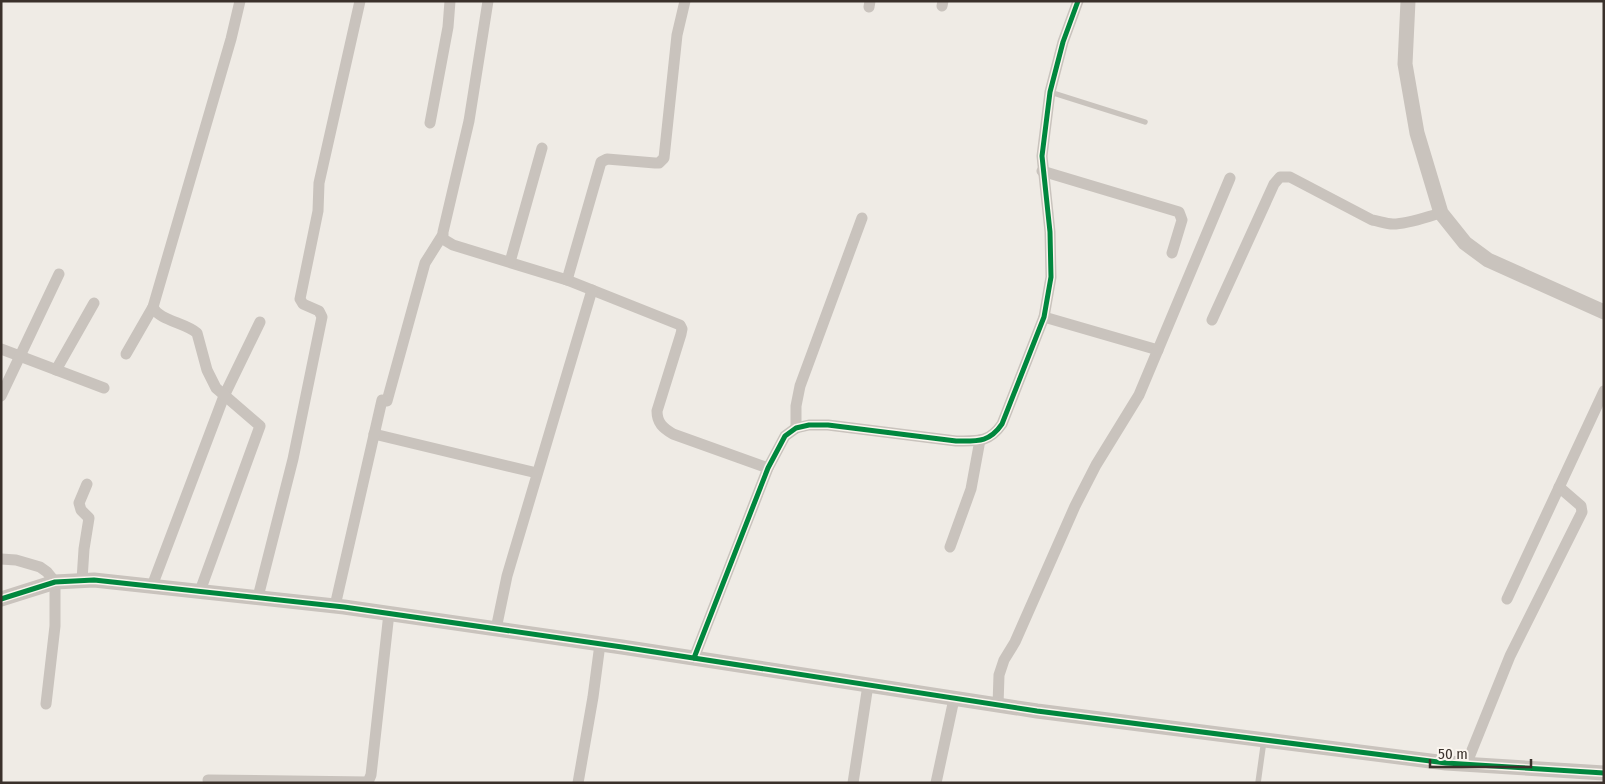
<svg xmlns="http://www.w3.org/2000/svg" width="1605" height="784" font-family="'Fira Sans Condensed',sans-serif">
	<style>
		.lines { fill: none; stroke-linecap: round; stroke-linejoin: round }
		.service { stroke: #c9c3bd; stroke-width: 5.5 }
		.minor { stroke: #c9c3bd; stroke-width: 11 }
		.tertiary { stroke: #c9c3bd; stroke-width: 15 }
		.cycleway-casing { stroke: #faf5ee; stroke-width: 8 }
		.cycleway { stroke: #00873e; stroke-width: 5 }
	</style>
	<rect width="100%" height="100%" fill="#efebe5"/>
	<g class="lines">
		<g class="service">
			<polyline points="1050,92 1145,122"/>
			<polyline points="1258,783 1264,740"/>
		</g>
		<g class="minor">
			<path d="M488 1 469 121 443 232V239L453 245 567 280 680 325 682 329 681 334 657 411C657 423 663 428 673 434L768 468"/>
			<polyline points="942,6 943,1"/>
			<polyline points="869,7 870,1"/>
			<polyline points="430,123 448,27 450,1"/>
			<polyline points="1042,171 1179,212 1182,220 1172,253"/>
			<polyline points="510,262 542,148"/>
			<polyline points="567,280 601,162 607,159 655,163 659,163 664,158 677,35 685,1"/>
			<polyline points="1044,317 1158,350"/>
			<path d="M1212 320 1274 184 1280 177H1290L1372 220C1379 221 1386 224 1393 224 1408 224 1426 217 1441 213"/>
			<polyline points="1,349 104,388"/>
			<polyline points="126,354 153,307"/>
			<polyline points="56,370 94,303"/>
			<polyline points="1,396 59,274"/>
			<polyline points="387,401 425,263 442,236"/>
			<polyline points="796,428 796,406 800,386 862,218"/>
			<polyline points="374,434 537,473"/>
			<polyline points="950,547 971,489 980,440"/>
			<polyline points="1,559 16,560 40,567 47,572 55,582 55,626 46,704"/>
			<polyline points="82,580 84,549 89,518 81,510 79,503 87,484"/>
			<polyline points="152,586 224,396 260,322"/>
			<path d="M200 591 260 426 216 388 207 370 197 333C186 323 158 320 153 307L231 39 240 1"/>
			<polyline points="258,597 293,459 322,317 319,311 303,304 300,299 318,211 319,183 360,1"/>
			<polyline points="1507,599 1604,391"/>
			<polyline points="335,606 382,400"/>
			<polyline points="496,629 507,576 592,290"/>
			<path d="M694 658 768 468 785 436 796 428 809 425H828L956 441C977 441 989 443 1002 424L1044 317 1051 277 1050 232 1042 156 1050 92 1063 42 1078 1"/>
			<polyline points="998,705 999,675 1004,660 1015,642 1075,506 1096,465 1139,395 1230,178"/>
			<polyline points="1466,765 1510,656 1582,512 1581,506 1559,487"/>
			<polyline points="208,780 368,782 371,775 389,613"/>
			<polyline points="578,783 593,697 600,644"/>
			<polyline points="853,783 868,685"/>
			<polyline points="936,783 954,699"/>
		</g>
		<g class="tertiary">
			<polyline points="1408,1 1405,64 1417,133 1441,213 1465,243 1488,260 1604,312"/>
			<polyline points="1,599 55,582 94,580 344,607 622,647 1037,711 1446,763 1604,773"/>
		</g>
		<g class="cycleway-casing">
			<g id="cycleway">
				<polyline points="1,599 55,582 94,580 344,607 622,647 1037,711 1446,763 1604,773"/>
				<path d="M694 658 768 468 785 436 796 428 809 425H828L956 441C977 441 989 443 1002 424L1044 317 1051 277 1050 232 1042 156 1050 92 1063 42 1078 1"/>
			</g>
		</g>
		<use href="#cycleway" class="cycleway"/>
	</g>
	<rect width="1605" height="784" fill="none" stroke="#3a312b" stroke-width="5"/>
	<path d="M1430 759v8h101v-8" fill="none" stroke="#3a312b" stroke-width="2.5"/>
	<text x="1438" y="759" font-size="15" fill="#3a312b" stroke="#faf5ee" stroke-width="4" paint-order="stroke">50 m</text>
</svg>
